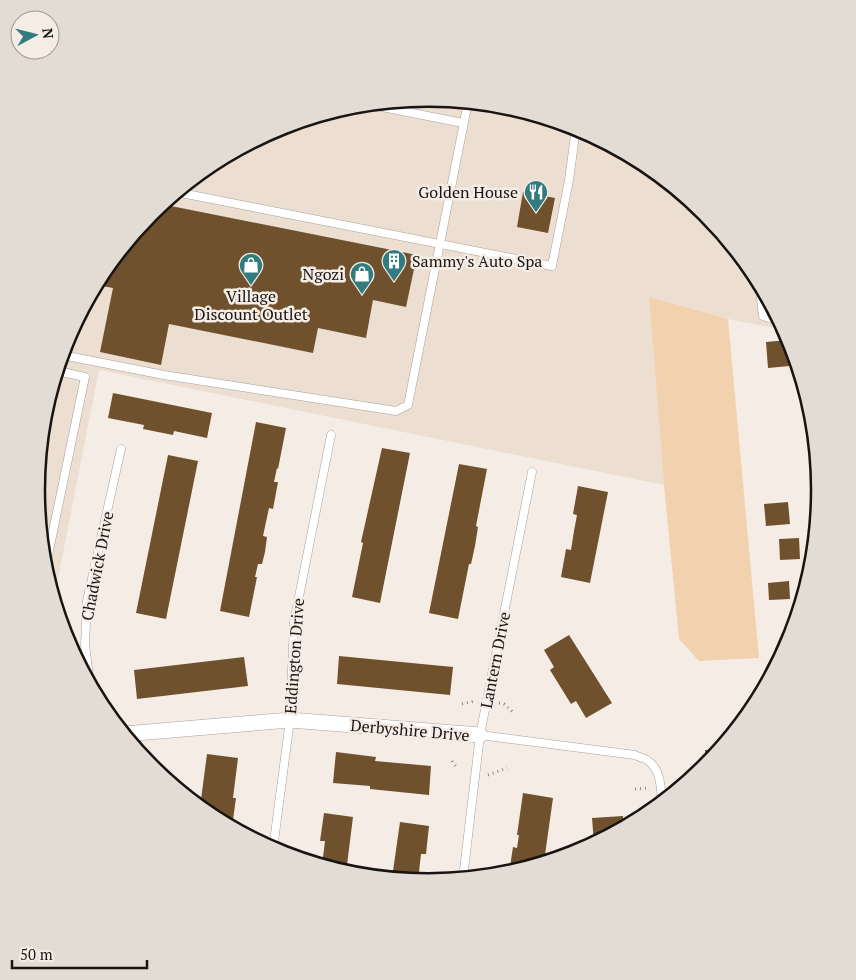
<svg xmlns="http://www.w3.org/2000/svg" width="856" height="980" font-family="'PT Serif',serif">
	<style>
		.built { fill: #ecdfd1 }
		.green { fill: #f2d2ae }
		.building { fill: #70512d }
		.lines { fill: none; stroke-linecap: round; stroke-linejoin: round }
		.service-casing { stroke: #a7a099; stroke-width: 9 }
		.minor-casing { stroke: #a7a099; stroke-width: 16 }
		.path { stroke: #8d8882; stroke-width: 3; stroke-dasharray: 1 4; stroke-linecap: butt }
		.service { stroke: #fff; stroke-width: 8 }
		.minor { stroke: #fff; stroke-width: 15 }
		.labels { text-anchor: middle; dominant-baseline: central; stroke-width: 5; stroke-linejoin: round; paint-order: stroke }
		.poi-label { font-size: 16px; fill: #171412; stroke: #f5ede5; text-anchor: end }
		.street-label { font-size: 16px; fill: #171412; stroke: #f5ede5 }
		.rim { fill: none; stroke: #171412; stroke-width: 2.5 }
	</style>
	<rect width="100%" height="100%" fill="#f5ede5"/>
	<polygon class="built" points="428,98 505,106 578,128 646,164 705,213 754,273 785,330 728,319 649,298 664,485 99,370 54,599 44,566 36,490 44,413 66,340 102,272 151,213 211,164 278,128 352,106"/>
	<polygon class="green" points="649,297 728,319 759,658 699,661 679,639 664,485"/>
	<g class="building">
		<polygon points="523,192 555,198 548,233 517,227"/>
		<polygon points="161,204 417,255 406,307 373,300 366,338 318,328 313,353 169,324 161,365 100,352 113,288 96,285 102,272 151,213"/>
		<polygon points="788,340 790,366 768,368 766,342"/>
		<polygon points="113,393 212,413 207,438 174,431 173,435 143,429 144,425 108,418"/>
		<polygon points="256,422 286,428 278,469 277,468 274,482 278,482 273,509 269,508 263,536 267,537 265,552 262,564 258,564 255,577 257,577 249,617 220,611"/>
		<polygon points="382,448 410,453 380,603 352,597 363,543 361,542"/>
		<polygon points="168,455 198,461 166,619 136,613"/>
		<polygon points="459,464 487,469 476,526 478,527 475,546 471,564 469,564 458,619 429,613"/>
		<polygon points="578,486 608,492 590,583 561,577 566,549 571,550 574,531 577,515 573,514"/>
		<polygon points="788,502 790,524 766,526 764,504"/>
		<polygon points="799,538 800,559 780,560 779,539"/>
		<polygon points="789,581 790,599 769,600 768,583"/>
		<polygon points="791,631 791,636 790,640 784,641 783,632"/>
		<polygon points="569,635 612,703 586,718 576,701 571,704 550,670 554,667 544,650"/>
		<polygon points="786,647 778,663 777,663 776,648"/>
		<polygon points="339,656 453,667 450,695 337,684"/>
		<polygon points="244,657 248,686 137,699 134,670"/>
		<polygon points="720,749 706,766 705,750"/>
		<polygon points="336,752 376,757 375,761 431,766 429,795 370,789 370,786 333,783"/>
		<polygon points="207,754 238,758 233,798 236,798 232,827 210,816 200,807"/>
		<polygon points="523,793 553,798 544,862 509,873 513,847 517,848 519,835 517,835"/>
		<polygon points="324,813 353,817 346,873 322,865 325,841 320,841"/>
		<polygon points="623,816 624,828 594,843 592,818"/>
		<polygon points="400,822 429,826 426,854 421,854 418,881 392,878"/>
	</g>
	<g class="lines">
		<g class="service-casing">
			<g id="service">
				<polyline points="367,104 463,123"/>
				<polyline points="176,192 552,266 569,180 576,128"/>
				<polyline points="759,281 763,316 780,321"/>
				<polyline points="62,355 164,375 396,411 408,405 468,102"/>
				<polyline points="45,570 85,377 57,371"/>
				<polyline points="90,684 85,645 87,601 121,449"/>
				<path d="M480 735 635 755C639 757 643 758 647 760 661 769 661 788 662 803"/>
				<polyline points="273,849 290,720 294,622 331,435"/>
				<polyline points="463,878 480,735 532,472"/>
			</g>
		</g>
		<g class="minor-casing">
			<polyline id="minor" points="124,734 290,720 480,735"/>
		</g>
		<g class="path">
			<polyline points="499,703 504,704 515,714"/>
			<polyline points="462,704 475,701"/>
			<polyline points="452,761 457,768"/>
			<polyline points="488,775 507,768"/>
			<polyline points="635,789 649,788"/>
		</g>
		<use href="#service" class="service"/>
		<use href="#minor" class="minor"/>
	</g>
	<defs>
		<g id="restaurant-pin" transform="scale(1.25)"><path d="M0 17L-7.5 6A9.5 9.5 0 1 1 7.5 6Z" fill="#327b7e" stroke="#f5ede5"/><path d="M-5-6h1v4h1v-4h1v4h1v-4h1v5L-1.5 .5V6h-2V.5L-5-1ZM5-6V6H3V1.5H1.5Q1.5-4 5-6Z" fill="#fff"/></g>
		<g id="building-pin" transform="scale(1.25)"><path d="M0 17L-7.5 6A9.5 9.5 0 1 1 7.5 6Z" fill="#327b7e" stroke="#f5ede5"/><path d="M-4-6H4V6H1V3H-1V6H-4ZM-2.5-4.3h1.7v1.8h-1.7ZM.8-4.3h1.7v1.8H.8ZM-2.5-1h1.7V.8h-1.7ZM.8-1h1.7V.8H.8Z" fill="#fff"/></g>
		<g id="shop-pin" transform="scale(1.25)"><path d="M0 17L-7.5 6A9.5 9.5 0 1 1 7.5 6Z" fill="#327b7e" stroke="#f5ede5"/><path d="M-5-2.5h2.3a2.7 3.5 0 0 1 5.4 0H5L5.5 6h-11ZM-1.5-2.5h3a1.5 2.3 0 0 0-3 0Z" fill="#fff"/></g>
	</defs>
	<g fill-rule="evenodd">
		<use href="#restaurant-pin" x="536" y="192"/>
		<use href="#building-pin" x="394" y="261"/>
		<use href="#shop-pin" x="251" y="265"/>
		<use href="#shop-pin" x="362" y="274"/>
	</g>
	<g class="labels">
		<g class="poi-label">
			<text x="518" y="192">Golden House</text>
			<text x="412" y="261" text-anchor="start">Sammy's Auto Spa</text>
			<text x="344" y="274">Ngozi</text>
			<text x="251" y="296" text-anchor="middle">Village<tspan x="251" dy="18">Discount Outlet</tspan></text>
		</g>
		<g class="street-label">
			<text transform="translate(97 566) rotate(-79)">Chadwick Drive</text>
			<text transform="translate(294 656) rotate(-86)">Eddington Drive</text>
			<text transform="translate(495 660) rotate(-79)">Lantern Drive</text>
			<text transform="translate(410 730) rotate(5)">Derbyshire Drive</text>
		</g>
	</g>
	<path d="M0 0H856V980H0ZM45 490a383 383 0 1 1 766 0a383 383 0 1 1-766 0Z" fill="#e3dcd4" fill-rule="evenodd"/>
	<path class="rim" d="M45 490a383 383 0 1 1 766 0a383 383 0 1 1-766 0Z"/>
	<g transform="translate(35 35) rotate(83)"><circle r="24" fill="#f5ede5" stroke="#9c9691"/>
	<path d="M0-4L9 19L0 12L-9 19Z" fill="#327b7e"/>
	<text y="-8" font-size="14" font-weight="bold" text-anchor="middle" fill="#171412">N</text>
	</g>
	<path d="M12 960v8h135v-8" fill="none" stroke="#171412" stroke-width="2.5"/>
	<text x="20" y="960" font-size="15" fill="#171412" stroke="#f5ede5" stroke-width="4" paint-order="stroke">50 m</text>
</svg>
